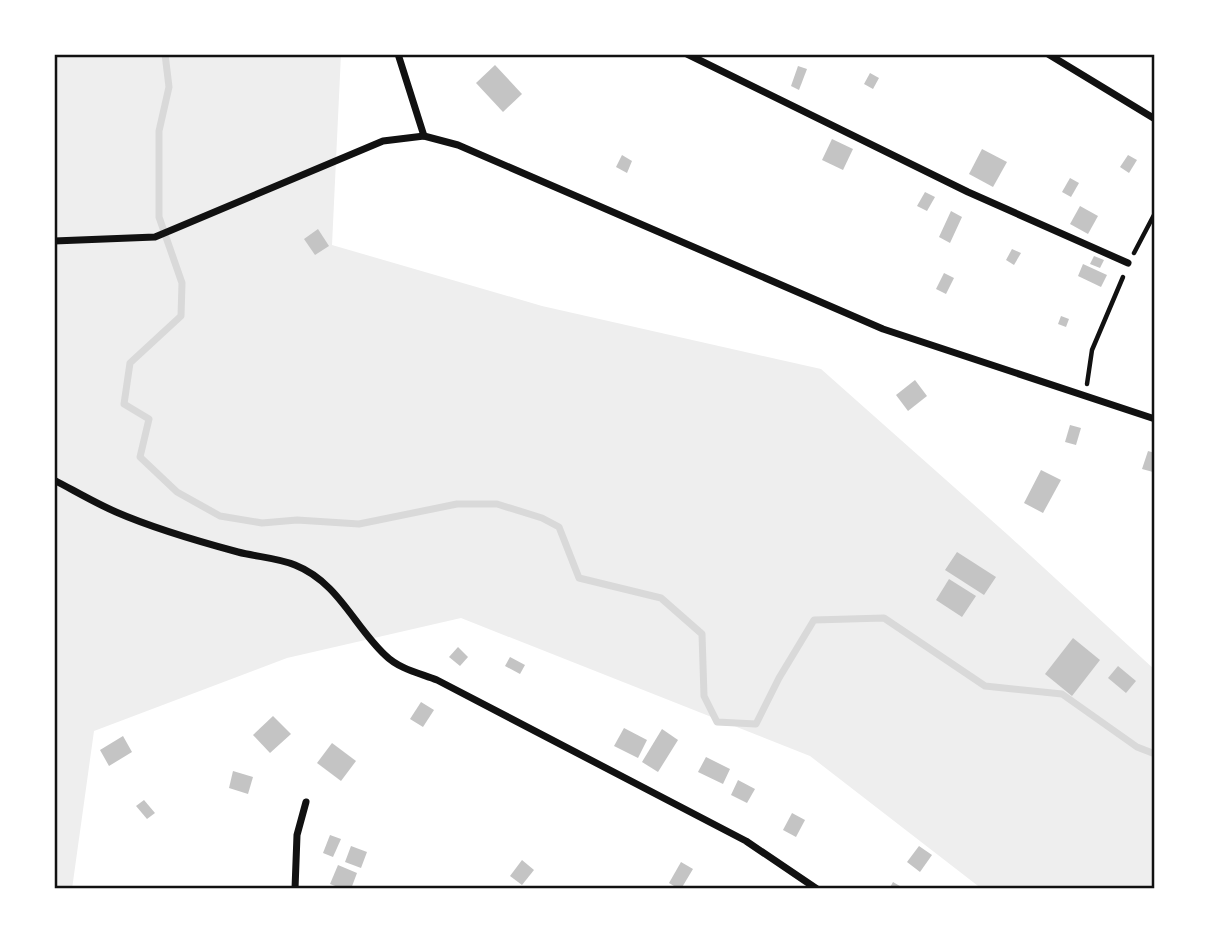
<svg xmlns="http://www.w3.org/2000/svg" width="1209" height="943" font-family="Overpass,sans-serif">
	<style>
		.green { fill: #eee }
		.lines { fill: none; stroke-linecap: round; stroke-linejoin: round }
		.stream { stroke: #d9d9d9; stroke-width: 7 }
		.building { fill: #c4c4c4 }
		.path { stroke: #111; stroke-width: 4.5 }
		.minor { stroke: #111; stroke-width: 7 }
		.neatline { fill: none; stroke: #111; stroke-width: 2.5 }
	</style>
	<rect width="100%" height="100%" fill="#fff"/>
	<polygon class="green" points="54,54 341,54 332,245 542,306 821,369 1008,535 1155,670 1155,889 982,889 810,756 461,618 287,658 94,731 72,889 54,889"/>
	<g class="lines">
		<polyline class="stream" points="165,54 169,87 159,131 159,217 182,283 181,316 130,363 124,404 149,419 140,457 177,492 220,516 262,523 297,520 359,524 457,504 497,504 542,518 559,527 579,578 661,598 702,634 704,696 717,722 756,724 779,678 814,620 884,618 985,686 1062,694 1137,747 1155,754"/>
	</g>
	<g class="building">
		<polygon points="495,65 522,94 503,112 476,83"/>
		<polygon points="798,66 807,69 799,90 791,86"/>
		<polygon points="870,73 879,78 873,89 864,84"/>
		<polygon points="832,139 853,149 843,170 822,160"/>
		<polygon points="982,149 1007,162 993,187 969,174"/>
		<polygon points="622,155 632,161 627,173 616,167"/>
		<polygon points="1128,155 1137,160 1129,173 1120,167"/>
		<polygon points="1070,178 1079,183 1071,197 1062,192"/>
		<polygon points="925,192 935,197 927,211 917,206"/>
		<polygon points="1080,206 1098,216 1088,234 1070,224"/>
		<polygon points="951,211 962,217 950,243 939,237"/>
		<polygon points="318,229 329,246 315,255 304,239"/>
		<polygon points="1012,249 1021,253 1014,265 1006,260"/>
		<polygon points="1094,256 1104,260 1100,268 1090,264"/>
		<polygon points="1083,264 1107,275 1101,287 1078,276"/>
		<polygon points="944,273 954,278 946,294 936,289"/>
		<polygon points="1061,316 1069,319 1066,327 1058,324"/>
		<polygon points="915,380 927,396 908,411 896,395"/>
		<polygon points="1070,425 1081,428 1076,445 1065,442"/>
		<polygon points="1148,451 1155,453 1153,472 1142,469"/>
		<polygon points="1041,470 1061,480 1043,513 1024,503"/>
		<polygon points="957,552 996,577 984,595 945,570"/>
		<polygon points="949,579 976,596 962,617 936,600"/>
		<polygon points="1073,638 1100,660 1072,696 1045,674"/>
		<polygon points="458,647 468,657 460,666 449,657"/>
		<polygon points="510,657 525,665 520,674 505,666"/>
		<polygon points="1118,666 1136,681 1126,693 1108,678"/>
		<polygon points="421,702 434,710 423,727 410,719"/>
		<polygon points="273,716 291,734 270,753 253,735"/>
		<polygon points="624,728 647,740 638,758 614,746"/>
		<polygon points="662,729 678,740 658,772 642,762"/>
		<polygon points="123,736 132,752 109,766 100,750"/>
		<polygon points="332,743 356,761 341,781 317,763"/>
		<polygon points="706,757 730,769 723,784 698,772"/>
		<polygon points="233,771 253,777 248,794 229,788"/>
		<polygon points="738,780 755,789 747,803 731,795"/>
		<polygon points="144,800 155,813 147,819 136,806"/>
		<polygon points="792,813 805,820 796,837 783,830"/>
		<polygon points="330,835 341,839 333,857 323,853"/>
		<polygon points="351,846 367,852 361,868 345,862"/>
		<polygon points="919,846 932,855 920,872 907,862"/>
		<polygon points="522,860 534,870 522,885 510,876"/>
		<polygon points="681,862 693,869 681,889 679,889 669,883"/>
		<polygon points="338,865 357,873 351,889 343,889 330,884"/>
		<polygon points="893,882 905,889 889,889"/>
	</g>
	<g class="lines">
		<g class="path">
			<polyline points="1134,253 1155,213"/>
			<polyline points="1087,384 1092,350 1123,277"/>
		</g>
		<g class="minor">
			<polyline points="398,54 424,136"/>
			<polyline points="687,54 968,192 1128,263"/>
			<polyline points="1048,54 1155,119"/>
			<polyline points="54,241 155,237 383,141 424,136 458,145 883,329 1155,419"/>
			<path d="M54 480C75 491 95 503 116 512 155 529 197 541 238 552 257 557 278 558 295 565 338 582 354 626 385 655 399 669 419 673 437 680L746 841 817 889"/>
			<polyline points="295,889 297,835 306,802"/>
		</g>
	</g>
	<rect width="1209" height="943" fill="none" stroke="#ffffff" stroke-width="112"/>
	<rect x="56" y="56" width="1097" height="831" class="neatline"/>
</svg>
